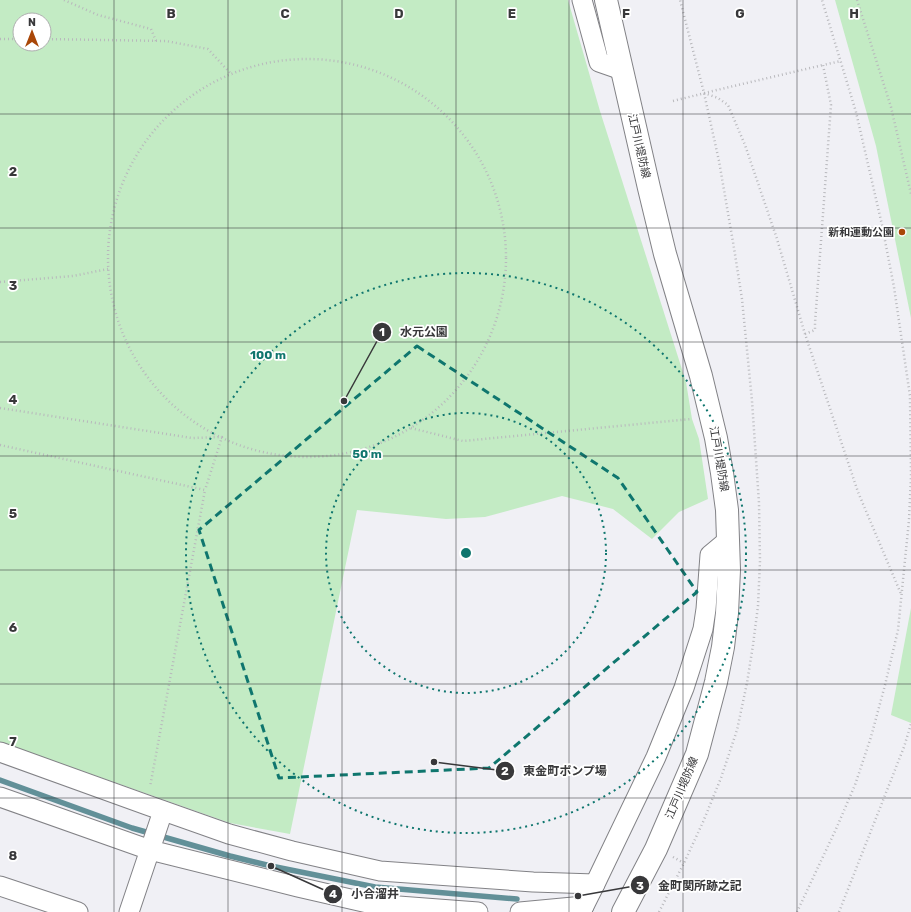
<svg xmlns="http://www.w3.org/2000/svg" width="911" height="912" font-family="Rubik,'Noto Sans JP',sans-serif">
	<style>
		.park { fill: #c3ebc4; fill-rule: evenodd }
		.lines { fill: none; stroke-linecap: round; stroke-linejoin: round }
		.stream { stroke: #629098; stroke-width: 5.5 }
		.street-casing { stroke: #828286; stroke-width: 21 }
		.secondary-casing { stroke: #828286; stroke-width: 24 }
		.path { stroke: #b8b8bc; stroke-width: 2.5; stroke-dasharray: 1 3; stroke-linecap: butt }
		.street { stroke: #fff; stroke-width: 19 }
		.secondary { stroke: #fff; stroke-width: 22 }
		.marked { fill: none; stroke: #0f766e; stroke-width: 3; stroke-dasharray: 8 5; stroke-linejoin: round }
		.grid { fill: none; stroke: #38383a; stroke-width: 1; stroke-opacity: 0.55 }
		.ring { fill: none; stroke: #0f766e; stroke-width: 2; stroke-dasharray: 2 4 }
		.poi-dot { fill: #a94708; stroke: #fff; stroke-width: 1.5 }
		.labels { text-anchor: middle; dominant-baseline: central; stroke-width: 3.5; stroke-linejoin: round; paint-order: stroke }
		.street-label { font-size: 11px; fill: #38383a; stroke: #fff }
		.poi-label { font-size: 11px; font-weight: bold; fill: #38383a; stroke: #fff; text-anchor: end }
		.grid-label { font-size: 13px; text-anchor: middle; font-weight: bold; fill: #38383a; stroke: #fff; stroke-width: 3.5; stroke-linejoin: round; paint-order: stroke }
		.centre { fill: #0f766e; stroke: #fff; stroke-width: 2 }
		.ring-label { font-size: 12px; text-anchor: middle; font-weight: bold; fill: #0f766e; stroke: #fff; stroke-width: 3.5; stroke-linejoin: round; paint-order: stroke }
		.leader { fill: none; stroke: #38383a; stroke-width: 1.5 }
		.callout-dot { fill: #38383a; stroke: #fff; stroke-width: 1.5 }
		.mark-label { font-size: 12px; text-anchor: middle; font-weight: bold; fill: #fff }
		.callout-label { font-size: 12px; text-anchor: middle; font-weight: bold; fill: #38383a; stroke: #fff; stroke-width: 3.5; stroke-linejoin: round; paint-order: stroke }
	</style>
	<rect width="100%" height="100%" fill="#f0f0f5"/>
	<g class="park">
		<path d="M0 0H568L600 111 686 382 692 419 699 439 708 499 679 512 652 539 613 509 562 496 485 517 446 519 357 510 290 834 230 823 0 742ZM20 20H44V44H20Z"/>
		<polygon points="835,0 911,0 911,318 876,146"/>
		<polygon points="911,608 911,723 891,715"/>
	</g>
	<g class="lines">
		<polyline class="stream" points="0,780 132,828 230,856 271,866 375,887 517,899"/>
		<g class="street-casing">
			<g id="street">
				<polyline points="582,0 599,62 622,70"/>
				<polyline points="0,752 147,805 229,834 292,851 380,871 533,882 595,884"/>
				<polyline points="0,797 150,850 298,887 372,904 478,912"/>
				<polyline points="0,886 78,912"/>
				<polyline points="129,912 163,811"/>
				<polyline points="520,912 584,906"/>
				<polyline points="581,912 595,884 656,757 684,688 703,629 706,609 710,555 728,540"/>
			</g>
		</g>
		<g class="secondary-casing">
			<polyline id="secondary" points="606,0 649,188 665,254 701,376 716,438 722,473 727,510 729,570 727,613 723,647 716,682 697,754 656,849 623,912"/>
		</g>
		<g class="path">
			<polyline points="64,0 98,15 151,29 156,41"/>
			<polyline points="857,0 891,107 911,194"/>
			<polyline points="0,39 20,39"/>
			<polyline points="44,39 166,41 208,49 232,75"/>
			<circle cx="307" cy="258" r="199"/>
			<polyline points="704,93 718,98 728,105 745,145 777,239 805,334 858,492 901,594"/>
			<polyline points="673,101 721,89 823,65"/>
			<polyline points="0,282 73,276 108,269"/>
			<polyline points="805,334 815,330 815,323 831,105 823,65 841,61"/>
			<polyline points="0,408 192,438 222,437 205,490"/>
			<polyline points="411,428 463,441 691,419"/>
			<polyline points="0,445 205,490 150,787"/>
			<polyline points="673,857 684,863"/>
			<polyline points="659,912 684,863 703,822 721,778 737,730 747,683 753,645 758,606 760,561 759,503 752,401 742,299 734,248 719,161 704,93 680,0"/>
			<polyline points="797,912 836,829 855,785 871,737 885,685 898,630 909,520 911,476 910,396 894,287 882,225 856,112 822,0"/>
			<polyline points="839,912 904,747 911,724"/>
		</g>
		<use href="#street" class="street"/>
		<use href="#secondary" class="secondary"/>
	</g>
	<path class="marked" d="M417 346 618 478 697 592 489 768 279 778 199 530Z"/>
	<path class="grid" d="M114 0V912M228 0V912M342 0V912M456 0V912M569 0V912M683 0V912M797 0V912M0 114H911M0 228H911M0 342H911M0 456H911M0 570H911M0 684H911M0 798H911"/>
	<g class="ring">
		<circle cx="466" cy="553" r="140"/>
		<circle cx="466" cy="553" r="280"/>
	</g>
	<circle class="poi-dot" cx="902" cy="232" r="4"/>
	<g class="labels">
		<g class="street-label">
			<text transform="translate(639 146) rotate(77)">江戸川堤防線</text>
			<text transform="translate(719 459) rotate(80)">江戸川堤防線</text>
			<text transform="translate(682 788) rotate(-67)">江戸川堤防線</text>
		</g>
		<g class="poi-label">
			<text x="894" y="232">新和運動公園</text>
		</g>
	</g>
	<g class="grid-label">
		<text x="171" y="18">B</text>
		<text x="285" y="18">C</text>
		<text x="399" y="18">D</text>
		<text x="512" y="18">E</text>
		<text x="626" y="18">F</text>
		<text x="740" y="18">G</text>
		<text x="854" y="18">H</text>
		<text x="13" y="176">2</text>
		<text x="13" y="290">3</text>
		<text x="13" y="404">4</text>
		<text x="13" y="518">5</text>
		<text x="13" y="632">6</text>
		<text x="13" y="746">7</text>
		<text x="13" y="860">8</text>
	</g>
	<circle cx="466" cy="553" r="6" class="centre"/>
	<g class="ring-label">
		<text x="268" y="359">100 m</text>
		<text x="367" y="458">50 m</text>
	</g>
	<path class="leader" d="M344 401L382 332M434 762L505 771M578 896L640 885M271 866L333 894"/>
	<g class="callout-dot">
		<circle cx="344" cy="401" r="4"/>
		<circle cx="434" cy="762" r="4"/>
		<circle cx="578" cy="896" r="4"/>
		<circle cx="271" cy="866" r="4"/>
		<circle cx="382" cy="332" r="10"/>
		<circle cx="505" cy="771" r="10"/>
		<circle cx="640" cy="885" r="10"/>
		<circle cx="333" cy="894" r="10"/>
	</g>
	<g class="mark-label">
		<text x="382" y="336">1</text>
		<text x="505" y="775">2</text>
		<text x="640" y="890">3</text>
		<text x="333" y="898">4</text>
	</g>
	<g class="callout-label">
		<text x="424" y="336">水元公園</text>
		<text x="565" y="775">東金町ポンプ場</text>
		<text x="700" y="890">金町関所跡之記</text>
		<text x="375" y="898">小合溜井</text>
	</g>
	<g transform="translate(32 32)"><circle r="19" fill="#ffffff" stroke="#afafb0"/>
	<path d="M0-3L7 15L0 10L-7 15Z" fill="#a94708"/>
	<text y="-6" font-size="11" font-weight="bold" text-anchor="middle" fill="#38383a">N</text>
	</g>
</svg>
